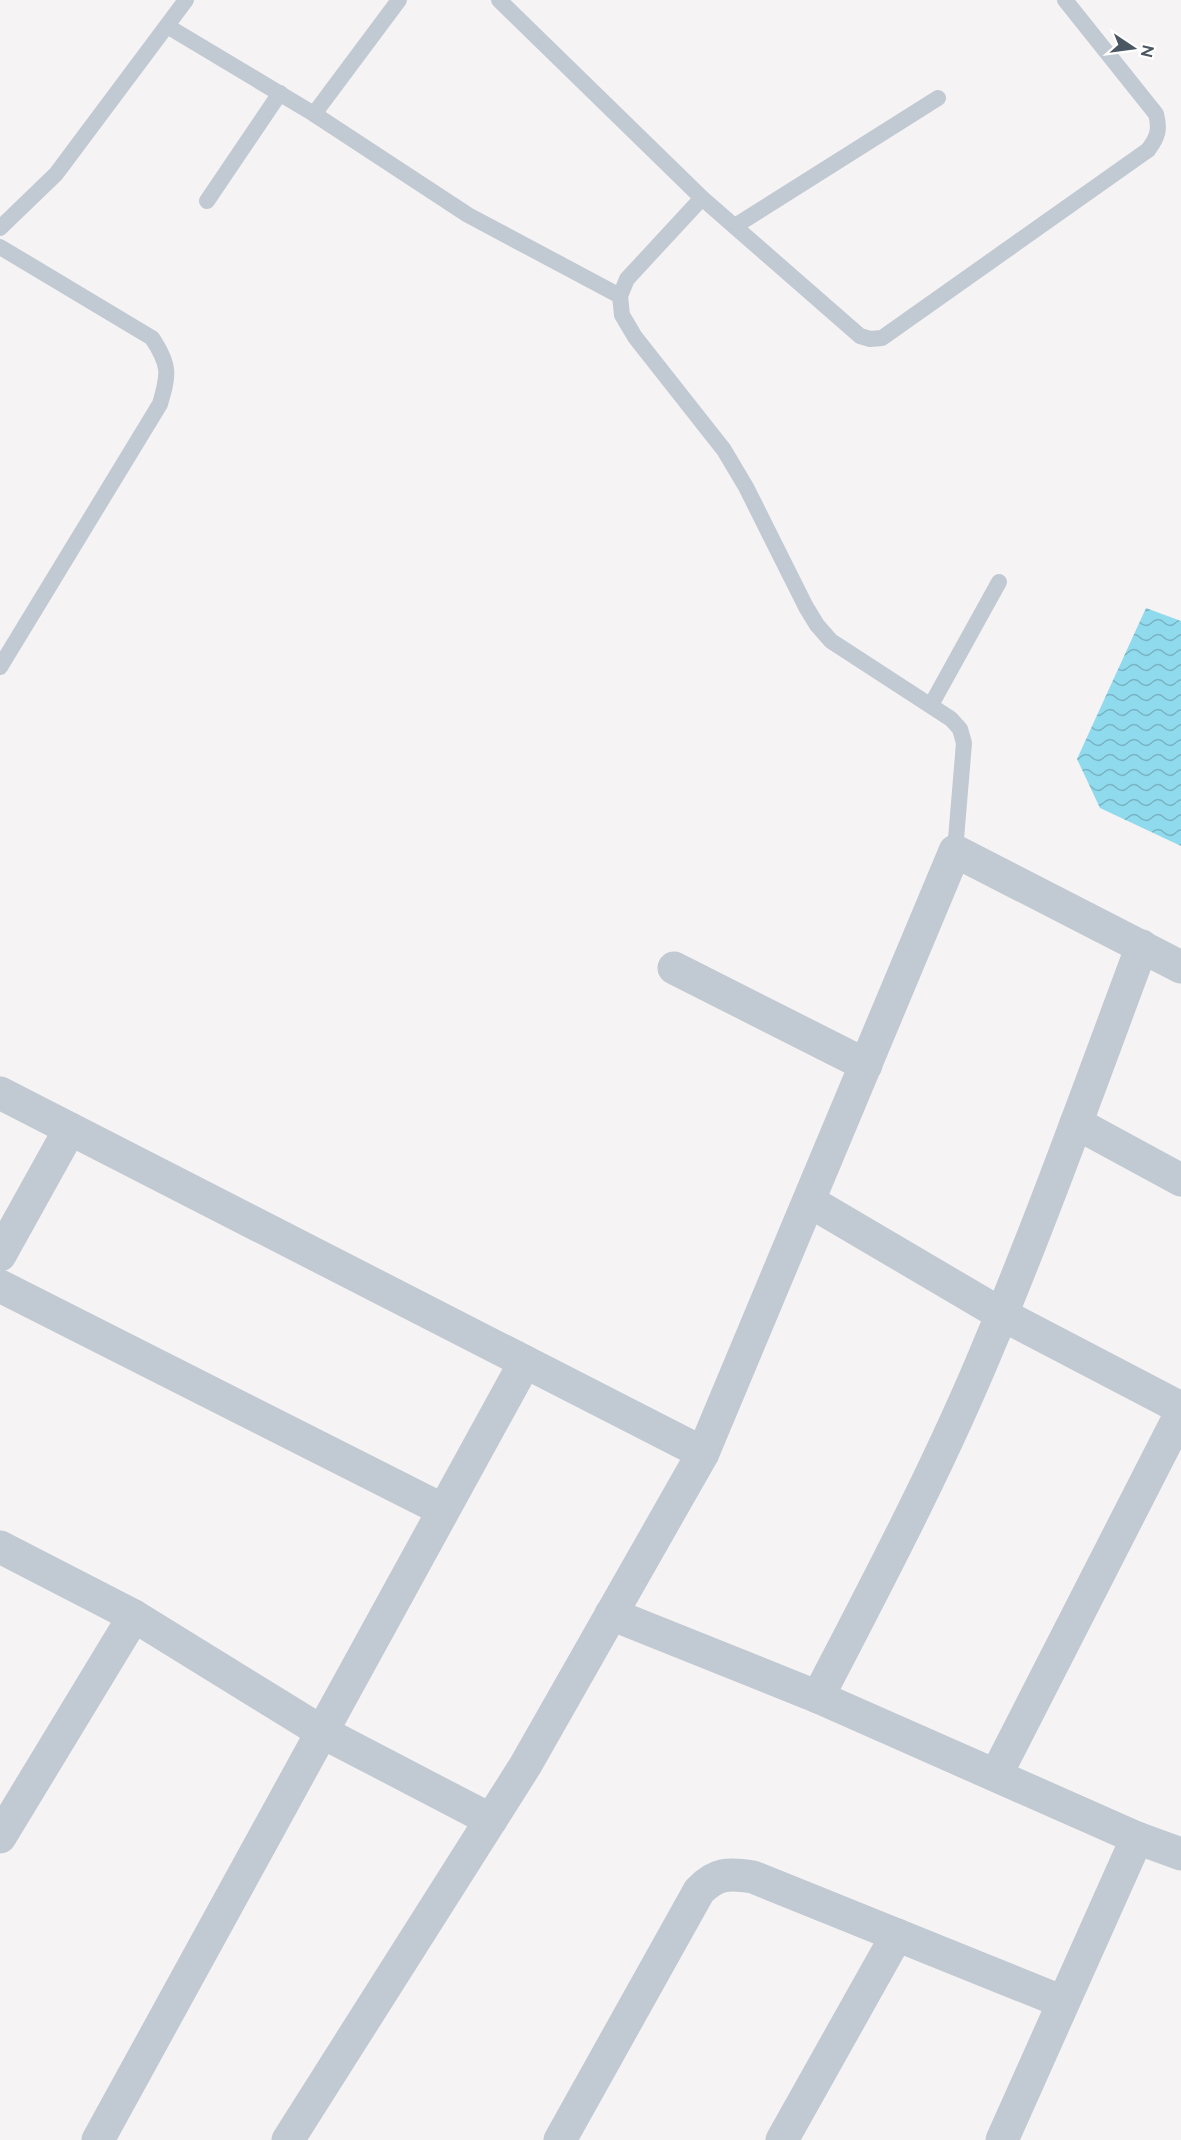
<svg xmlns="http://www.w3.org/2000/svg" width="1181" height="2140" font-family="Raleway,sans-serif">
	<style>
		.water { fill: url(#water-waves) }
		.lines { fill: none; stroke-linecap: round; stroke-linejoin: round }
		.lane { stroke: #c1cad2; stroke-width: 16 }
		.street { stroke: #c1cad2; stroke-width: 33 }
	</style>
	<defs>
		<pattern id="water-waves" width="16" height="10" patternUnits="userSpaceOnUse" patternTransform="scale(1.5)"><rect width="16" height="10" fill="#90daee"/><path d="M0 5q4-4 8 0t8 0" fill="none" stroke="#78b4c4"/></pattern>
	</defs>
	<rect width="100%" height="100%" fill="#f5f3f3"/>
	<polygon class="water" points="1146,608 1181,621 1181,846 1100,808 1077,759"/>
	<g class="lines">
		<g class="lane">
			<path d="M499 0 702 198 860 336 870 339 882 338 1148 150C1158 137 1160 129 1156 114L1065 0"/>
			<polyline points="167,26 314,114 468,215 620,296"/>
			<polyline points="314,114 399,0"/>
			<polyline points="702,198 627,279 620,296 622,315 635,337 724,450 746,487 806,607 817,625 831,641 951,719 960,729 964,743 955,851"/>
			<polyline points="207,201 280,93"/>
			<polyline points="735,226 938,98"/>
			<polyline points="0,228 56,174 186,0"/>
			<path d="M0 247 152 338C170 365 169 374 160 404L0 667"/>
			<polyline points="931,705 999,582"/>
		</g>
		<g class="street">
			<polyline points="674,968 866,1065"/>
			<polyline points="0,1093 703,1453"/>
			<polyline points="1076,1123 1181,1180"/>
			<polyline points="809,1201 1001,1314 1181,1408"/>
			<polyline points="0,1255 70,1129"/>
			<polyline points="0,1286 443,1510"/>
			<polyline points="0,1547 134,1616 322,1732 491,1820"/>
			<polyline points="611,1614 818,1697 1137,1838 1181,1854"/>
			<path d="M818 1697C878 1581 939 1466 989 1345 1044 1214 1092 1080 1142 946"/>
			<polyline points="996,1775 1181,1413"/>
			<polyline points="0,1837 134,1616"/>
			<polyline points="98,2140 525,1362"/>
			<polyline points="288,2140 525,1766 703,1453 955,851 1181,967"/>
			<path d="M560 2140 699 1891C716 1873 729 1873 753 1877L1063 2002"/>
			<polyline points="782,2140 897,1935"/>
			<polyline points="1002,2140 1137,1838"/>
		</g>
	</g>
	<g transform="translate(1133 48) rotate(103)" stroke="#ffffff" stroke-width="4.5" paint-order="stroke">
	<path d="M0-4.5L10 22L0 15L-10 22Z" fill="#4a5661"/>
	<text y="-9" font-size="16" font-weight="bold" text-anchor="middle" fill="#4a5661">N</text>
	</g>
</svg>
